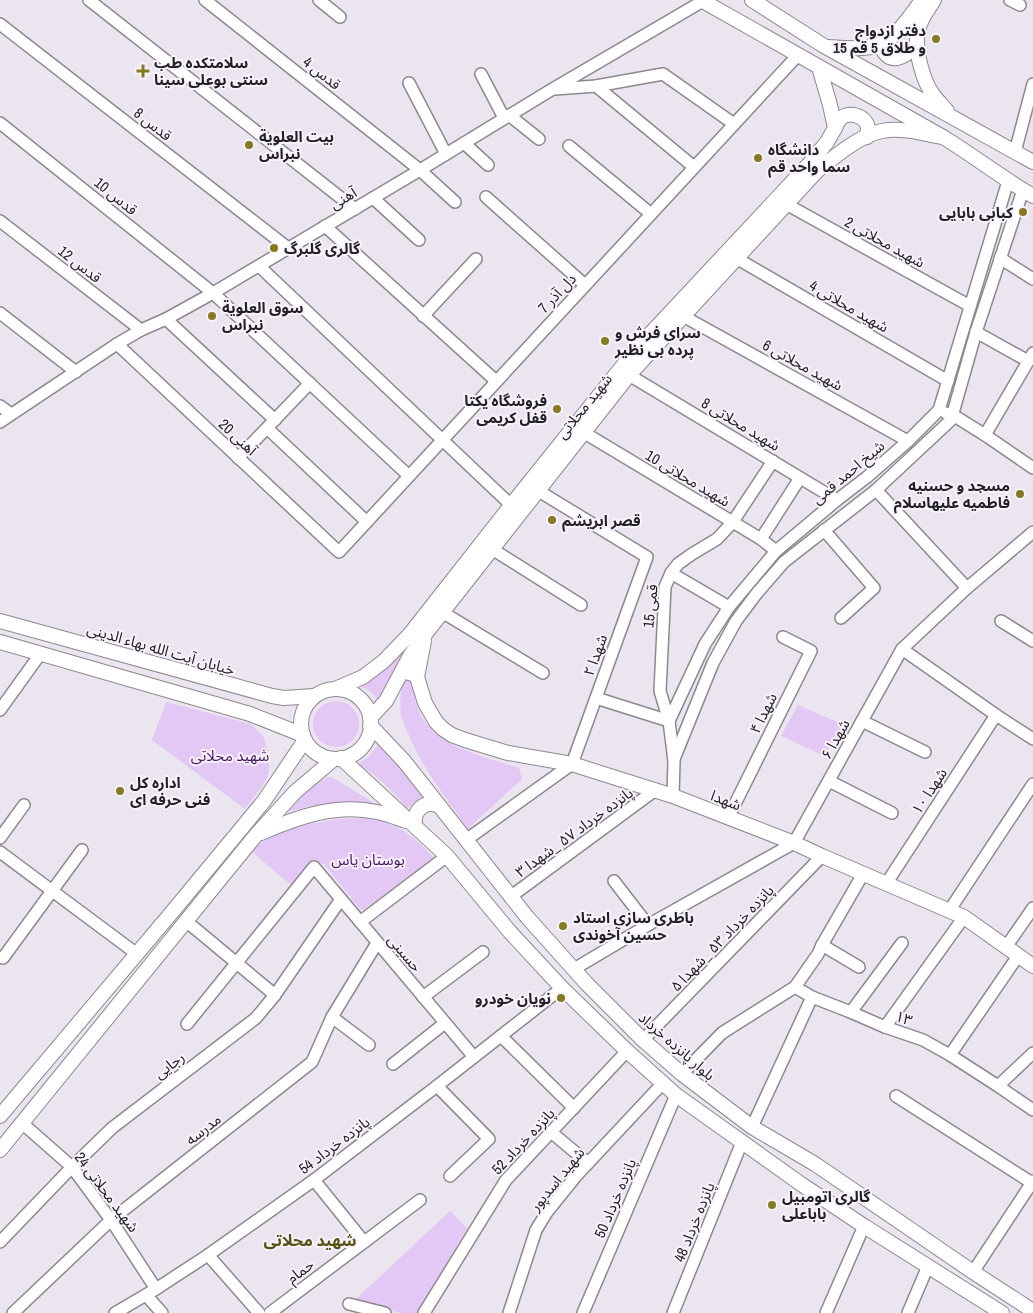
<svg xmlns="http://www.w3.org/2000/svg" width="1033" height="1313" font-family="'Archivo Narrow','Noto Sans Arabic',sans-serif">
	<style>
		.green { fill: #e3c7f4 }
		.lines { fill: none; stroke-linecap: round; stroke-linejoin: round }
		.minor-casing { stroke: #8d8890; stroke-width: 14 }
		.major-casing { stroke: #8d8890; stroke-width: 16 }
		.minor { stroke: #fff; stroke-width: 11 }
		.major { stroke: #fff; stroke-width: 14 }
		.poi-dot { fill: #857a1f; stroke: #f8f2fc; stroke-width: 2 }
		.labels { text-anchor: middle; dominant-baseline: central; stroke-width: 4; stroke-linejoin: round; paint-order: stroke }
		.poi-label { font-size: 15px; font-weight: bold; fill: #232125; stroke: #f8f2fc; text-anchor: start }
		.street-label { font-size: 15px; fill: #232125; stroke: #f8f2fc }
		.park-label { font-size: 15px; fill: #471360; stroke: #f8f2fc }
		.neighbourhood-label { font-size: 16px; font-weight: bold; fill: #585113; stroke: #f8f2fc }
	</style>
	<rect width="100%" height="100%" fill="#ebe5ef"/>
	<g class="green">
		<polygon points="410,643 411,643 379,702 371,692 359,685"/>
		<path d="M405 676 411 679C414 688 414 699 418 709 431 746 486 757 519 768L522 779 468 829C446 798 422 768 408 733 405 727 402 721 401 715 399 702 401 688 405 676Z"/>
		<circle cx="336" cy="724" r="23"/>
		<polygon points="166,702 251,724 263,736 268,752 269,765 268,776 261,788 245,809 152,740"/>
		<polygon points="798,705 844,725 825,756 781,736"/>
		<path d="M381 740 429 799 417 803 407 808C393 791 377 776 358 764 369 758 374 751 381 740Z"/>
		<path d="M328 777H331L378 805 351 801 312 806 290 811 288 808C300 798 313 783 328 777Z"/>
		<path d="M364 818C372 820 380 820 388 823 406 830 422 844 435 859L365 909 362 910 358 907 324 864 309 865 292 886 251 851 264 840 294 827 338 819Z"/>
		<polygon points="450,1211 467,1228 417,1313 401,1313 354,1301"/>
	</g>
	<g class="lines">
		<g class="minor-casing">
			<g id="minor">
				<polyline points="89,0 355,209"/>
				<polyline points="205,0 420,170 455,202"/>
				<polyline points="319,0 340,17"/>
				<polyline points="1010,0 1020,5"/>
				<polyline points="0,24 288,248"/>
				<polyline points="481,74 504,118"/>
				<polyline points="409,83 446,154"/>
				<polyline points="596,86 694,167"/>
				<polyline points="555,89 596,86 663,74 734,124"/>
				<polyline points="509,115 539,139"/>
				<polyline points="0,123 213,293 409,476"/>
				<polyline points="464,143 488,165"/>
				<polyline points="569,146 651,214"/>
				<polyline points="1015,152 1033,84"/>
				<polyline points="486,197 585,285"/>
				<polyline points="373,198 419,240"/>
				<polyline points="786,204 970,306"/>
				<polyline points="0,221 141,330"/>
				<polyline points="325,226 496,381"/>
				<polyline points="736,258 948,381"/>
				<polyline points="1000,258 1033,279"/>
				<polyline points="259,266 511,505"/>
				<polyline points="0,313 76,372"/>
				<polyline points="423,316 476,259"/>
				<polyline points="683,316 908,441"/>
				<polyline points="166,319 275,420"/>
				<polyline points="976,332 1028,361"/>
				<polyline points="117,344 339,552 798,55"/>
				<polyline points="629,375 837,500"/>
				<polyline points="0,406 11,414"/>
				<polyline points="946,413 953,415 985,435 1033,468"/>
				<polyline points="0,422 117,344 141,330 166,319 213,293 420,170 551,90 703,1"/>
				<polyline points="267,428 367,522"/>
				<polyline points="583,432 761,539 776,551"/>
				<polyline points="985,435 1033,353"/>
				<polyline points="238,458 310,383"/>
				<polyline points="876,490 967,588"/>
				<polyline points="824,530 874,588 841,618"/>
				<polyline points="761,539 800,478"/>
				<polyline points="492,549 581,605"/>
				<polyline points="671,573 729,607"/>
				<polyline points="442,612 543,673"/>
				<polyline points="1001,621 1033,641"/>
				<polyline points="902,649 996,715 1033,739"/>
				<polyline points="596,698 669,721"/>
				<polyline points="0,710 41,653"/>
				<polyline points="669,721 660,691 665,587 671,573 678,564 692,554 717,539 732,523 773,461"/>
				<polyline points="862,721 925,752"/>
				<polyline points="674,759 713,663 736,621 757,593 784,562 876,490 951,420 976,332 1023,190"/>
				<polyline points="829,781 892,813"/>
				<polyline points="673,796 674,761 669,721 705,644 729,607 776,551 837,500 867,477 908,441 939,410 1008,181"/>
				<polyline points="728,818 811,651 783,637"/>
				<polyline points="0,838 24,805"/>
				<polyline points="466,840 572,764 647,557 537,490"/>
				<polyline points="0,852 137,954"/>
				<polyline points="614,881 648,925"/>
				<polyline points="886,884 996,715"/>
				<polyline points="510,897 654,791"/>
				<polyline points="949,911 1033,784"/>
				<polyline points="186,921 275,995"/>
				<polyline points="360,922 447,856"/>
				<polyline points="822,945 859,967"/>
				<polyline points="1006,947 1033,908"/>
				<polyline points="3,958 82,850"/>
				<polyline points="574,969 648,925 794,843 902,649 967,588 1033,532"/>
				<polyline points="795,987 812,997 848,1011 885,1027 923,1040 950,1055 998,1086 1033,1110"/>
				<polyline points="423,997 483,952"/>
				<polyline points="851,1012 902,943"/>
				<polyline points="332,1017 369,1045"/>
				<polyline points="187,1024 314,867 474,1057"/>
				<polyline points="885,1027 964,917"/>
				<polyline points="501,1036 574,1108"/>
				<polyline points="643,1040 822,856"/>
				<polyline points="950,1055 1018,956"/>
				<polyline points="393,1064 445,1023"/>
				<polyline points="682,1074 722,1033 795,987 818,954 822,945 863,874"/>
				<polyline points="437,1086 489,1139 450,1176"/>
				<polyline points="998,1086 1033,1053"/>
				<polyline points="896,1096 1032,1183"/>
				<polyline points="22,1123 72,1167 111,1220 156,1289"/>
				<polyline points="752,1127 812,997"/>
				<polyline points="551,1132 588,1163"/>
				<polyline points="314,1180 364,1242"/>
				<polyline points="0,1242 72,1167 112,1128 256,1018 275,995 341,899"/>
				<polyline points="208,1255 259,1313"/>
				<polyline points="973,1272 1033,1181"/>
				<polyline points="146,1295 162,1313"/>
				<polyline points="349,1304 385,1313"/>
				<polyline points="13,1313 111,1220 312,1062 332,1017 377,943"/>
				<polyline points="115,1313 156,1289 208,1255 314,1180 437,1086 562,988"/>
				<polyline points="270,1313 420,1200"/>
				<polyline points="424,1313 506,1180 627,1051"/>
				<polyline points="509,1313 536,1230 547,1212 576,1176 663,1083"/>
				<polyline points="583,1313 676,1095"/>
				<polyline points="673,1313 742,1142"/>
				<polyline points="826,1313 864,1226"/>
				<polyline points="908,1313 928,1266"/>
			</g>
		</g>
		<g class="major-casing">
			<g id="major">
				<path d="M701 0 943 137C974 156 1002 178 1033 196"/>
				<polyline points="752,0 824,46 1033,162"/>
				<path d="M934 0C928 10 920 19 918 31 914 49 923 82 934 96 938 101 943 106 947 111"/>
				<path d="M880 44C889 67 904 58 917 45"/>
				<path d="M828 47C844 48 863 50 879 45 895 39 912 14 922 0"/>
				<path d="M835 128C836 125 837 123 839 120 847 110 866 115 868 128 868 131 867 134 867 137"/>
				<polyline points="0,621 272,696 284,698 314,696"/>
				<polyline points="0,642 250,714 303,735"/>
				<polyline points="409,673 413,674 417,677 424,641"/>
				<polyline points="417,677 425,703 436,722 443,729 452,735 465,740 508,753 572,764 673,796 794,843 822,856 964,917 1033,966"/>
				<polyline points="335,689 363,677 384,661 410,634 520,494 638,347 810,163 827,142 835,128 830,105 819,67"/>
				<circle cx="336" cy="724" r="35"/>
				<path d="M370 718 386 701 410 656 426 633 629 375 817 171C834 157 860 135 882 131 902 127 924 134 943 137"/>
				<polyline points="370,725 404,761 527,917 586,983 643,1040 682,1074 752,1127 815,1164 973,1272 1033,1311"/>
				<polyline points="341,758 447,856 510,932 562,988 627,1051 676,1095 801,1184 864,1226 1002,1313"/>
				<path d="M415 826C413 811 423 801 437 805"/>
				<path d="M261 833C297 817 337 803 377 812 387 814 397 818 406 821"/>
				<polyline points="0,1116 173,911 264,801 305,740"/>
				<polyline points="0,1150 256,835 295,792 334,759"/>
			</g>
		</g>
		<use href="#minor" class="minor"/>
		<use href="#major" class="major"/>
	</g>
	<g class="poi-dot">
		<circle cx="936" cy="39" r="5"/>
		<path d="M140.5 63.5h5v5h5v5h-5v5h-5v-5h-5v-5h5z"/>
		<circle cx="249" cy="145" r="5"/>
		<circle cx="758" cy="158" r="5"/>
		<circle cx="1023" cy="212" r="5"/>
		<circle cx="274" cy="248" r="5"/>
		<circle cx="212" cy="316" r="5"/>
		<circle cx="605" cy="341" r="5"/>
		<circle cx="557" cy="409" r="5"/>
		<circle cx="1020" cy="494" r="5"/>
		<circle cx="552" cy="520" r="5"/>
		<circle cx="120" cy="791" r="5"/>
		<circle cx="563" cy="926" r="5"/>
		<circle cx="561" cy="998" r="5"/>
		<circle cx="772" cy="1205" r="5"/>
	</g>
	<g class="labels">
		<g class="poi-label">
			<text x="926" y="30" text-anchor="end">دفتر ازدواج<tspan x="926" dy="17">15 و طلاق 5 قم</tspan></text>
			<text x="154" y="62">سلامتکده طب<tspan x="154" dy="17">سنتی بوعلی سینا</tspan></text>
			<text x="259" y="136">بيت العلوية<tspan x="259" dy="17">نبراس</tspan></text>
			<text x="768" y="149">دانشگاه<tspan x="768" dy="17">سما واحد قم</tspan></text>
			<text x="1013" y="212" text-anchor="end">کبابی بابایی</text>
			<text x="284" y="248">گالری گلبرگ</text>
			<text x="222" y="307">سوق العلوية<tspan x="222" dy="17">نبراس</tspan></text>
			<text x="615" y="332">سرای فرش و<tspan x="615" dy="17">پرده بی نظیر</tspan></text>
			<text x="547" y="400" text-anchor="end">فروشگاه یکتا<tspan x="547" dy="17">قفل کریمی</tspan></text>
			<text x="1010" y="485" text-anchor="end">مسجد و حسنیه<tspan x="1010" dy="17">فاطمیه علیهاسلام</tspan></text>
			<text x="562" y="520">قصر ابریشم</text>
			<text x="130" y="782">اداره کل<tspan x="130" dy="17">فنی حرفه ای</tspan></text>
			<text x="573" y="917">باطری سازی استاد<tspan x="573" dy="17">حسین آخوندی</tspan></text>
			<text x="551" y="998" text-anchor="end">نویان خودرو</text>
			<text x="782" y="1196">گالری اتومبیل<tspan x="782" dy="17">باباعلی</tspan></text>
		</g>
		<g class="street-label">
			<text transform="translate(322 73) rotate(38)">قدس 4</text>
			<text transform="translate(153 124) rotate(38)">قدس 8</text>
			<text transform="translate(116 196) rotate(39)">قدس 10</text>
			<text transform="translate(343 198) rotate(-31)">آهنی</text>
			<text transform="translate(885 242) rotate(29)">شهید محلاتی 2</text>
			<text transform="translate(80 264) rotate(38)">قدس 12</text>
			<text transform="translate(557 293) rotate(-47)">دل آذر 7</text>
			<text transform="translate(849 306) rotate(30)">شهید محلاتی 4</text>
			<text transform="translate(803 365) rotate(29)">شهید محلاتی 6</text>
			<text transform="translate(584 406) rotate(-51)">شهید محلاتی</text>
			<text transform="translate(741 424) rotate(31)">شهید محلاتی 8</text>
			<text transform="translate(238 437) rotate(43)">آهنی 20</text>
			<text transform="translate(848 472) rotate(-40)">شیخ احمد قمی</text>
			<text transform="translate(688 478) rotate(31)">شهید محلاتی 10</text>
			<text transform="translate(650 606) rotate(-84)">قمی 15</text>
			<text transform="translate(161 649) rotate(16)">خیابان آیت الله بهاء الدینی</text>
			<text transform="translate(595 655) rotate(-70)">شهدا ۲</text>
			<text transform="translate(763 713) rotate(-64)">شهدا ۴</text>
			<text transform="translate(835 739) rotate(-61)">شهدا ۶</text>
			<text transform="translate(929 791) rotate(-57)">شهدا ۱۰</text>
			<text transform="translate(726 800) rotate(21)">شهدا</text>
			<text transform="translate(574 832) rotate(-36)">پانزده خرداد ۵۷ _شهدا ۳</text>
			<text transform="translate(722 938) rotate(-46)">پانزده خرداد ۵۳ _شهدا ۵</text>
			<text transform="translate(405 953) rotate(50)">حسینی</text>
			<text transform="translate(904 1018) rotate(18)">۱۳</text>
			<text transform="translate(677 1046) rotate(41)">بلوار پانزده خرداد</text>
			<text transform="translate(169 1065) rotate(-37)">رجایی</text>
			<text transform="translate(203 1129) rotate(-38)">مدرسه</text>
			<text transform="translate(523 1141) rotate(-47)">پانزده خرداد 52</text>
			<text transform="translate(334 1145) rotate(-37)">پانزده خرداد 54</text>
			<text transform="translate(557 1179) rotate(-51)">شهید اسدپور</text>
			<text transform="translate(107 1192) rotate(53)">شهید محلاتی 24</text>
			<text transform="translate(615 1198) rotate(-67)">پانزده خرداد 50</text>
			<text transform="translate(694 1222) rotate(-68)">پانزده خرداد 48</text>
			<text transform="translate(300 1271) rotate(-37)">حمام</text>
		</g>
		<g class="park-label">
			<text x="230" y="755">شهید محلاتی</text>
			<text x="368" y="859">بوستان یاس</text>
		</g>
		<g class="neighbourhood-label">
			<text x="310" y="1240">شهید محلاتی</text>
		</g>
	</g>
</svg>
